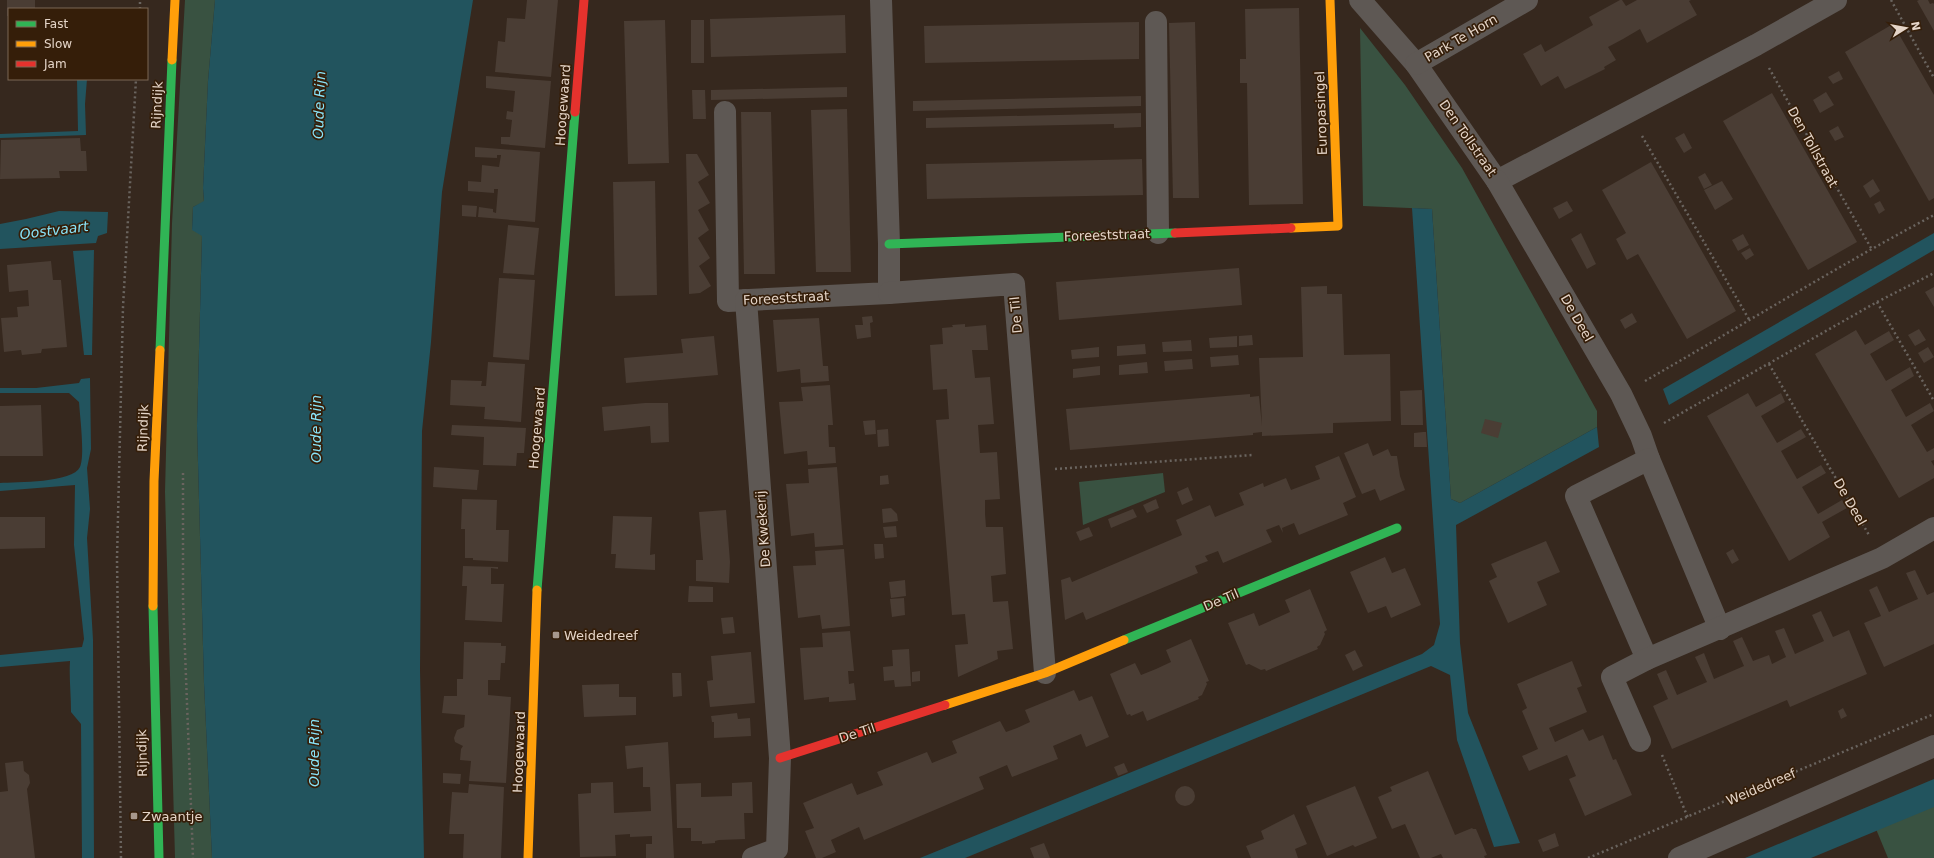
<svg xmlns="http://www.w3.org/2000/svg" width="1934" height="858" font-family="'DejaVu Sans',sans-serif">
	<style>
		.green { fill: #395241 }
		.water { fill: #22545e }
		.building { fill: #4a3d34 }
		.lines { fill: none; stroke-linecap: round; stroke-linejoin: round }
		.path { stroke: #6a645f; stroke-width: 2.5; stroke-dasharray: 2 3; stroke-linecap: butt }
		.street { stroke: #5e5854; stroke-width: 22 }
		.fast { stroke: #30b455; stroke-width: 9 }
		.slow { stroke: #ff9f0a; stroke-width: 9 }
		.jam { stroke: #e5322d; stroke-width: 9 }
		.poi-dot { fill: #a8988c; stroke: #351e09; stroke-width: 1.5 }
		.labels { text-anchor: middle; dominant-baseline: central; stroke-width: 3.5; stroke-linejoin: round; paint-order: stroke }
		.street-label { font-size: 13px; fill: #e5d5c8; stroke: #351e09 }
		.poi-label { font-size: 13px; fill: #e5d5c8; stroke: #351e09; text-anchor: start }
		.water-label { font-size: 14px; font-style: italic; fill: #89e3f8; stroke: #351e09 }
	</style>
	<rect width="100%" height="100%" fill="#36281e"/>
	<g class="green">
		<polygon points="185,0 215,0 208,81 203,188 204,202 193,207 192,229 202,235 197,426 204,683 212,858 175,858 165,492 172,223"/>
		<polygon points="1360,28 1405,85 1462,168 1597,411 1597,427 1460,503 1451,499 1432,209 1363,206"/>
		<polygon points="1163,473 1165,492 1083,525 1079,482"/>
		<polygon points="1934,805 1934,858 1888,858 1876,829"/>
	</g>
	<g class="water">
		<polygon points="215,0 473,0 442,192 431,342 422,431 420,670 424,858 212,858 204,683 197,426 202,236 192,230 193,207 204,201 203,188 208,81"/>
		<polygon points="77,79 87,79 85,104 86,135 0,138 0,134 78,131"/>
		<polygon points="1412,208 1432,209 1451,499 1460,503 1597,427 1599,447 1456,525 1460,643 1468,713 1520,843 1494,847 1457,740 1450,675 1431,666 965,858 920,858 1422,654 1434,645 1440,624"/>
		<polygon points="59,211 108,212 107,233 98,236 96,243 0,249 0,224 26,219"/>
		<polygon points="1934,233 1934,250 1669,405 1663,389"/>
		<polygon points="94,250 92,355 84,355 73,251"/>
		<path d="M90 378 91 449 87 468 90 509 87 538 93 640 94 858H82L81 724 71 712C71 694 69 678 70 661L0 667V655L82 647 84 639 74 545 75 485 0 491V483C16 482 73 483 80 467 85 456 80 417 79 402L69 393H0V388H36L79 383 81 379Z"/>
		<polygon points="1934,779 1934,807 1811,858 1745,858"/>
	</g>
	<g class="building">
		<polygon points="7,0 35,0 35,9 9,9 9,16 7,16"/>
		<polygon points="527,0 558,0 551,77 495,72 498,41 505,42 507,18 525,19"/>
		<polygon points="1620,0 1622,0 1626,6 1637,0 1691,0 1689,1 1697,15 1647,43 1640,29 1623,39 1608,47 1616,60 1604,67 1605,69 1565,89 1558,76 1541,86 1523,54 1541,44 1545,52 1593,25 1589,17"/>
		<polygon points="1919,0 1928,0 1930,4 1933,3 1934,4 1934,31 1917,1"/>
		<polygon points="1299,8 1303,204 1249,205 1247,83 1240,83 1240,59 1246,59 1245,9"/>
		<polygon points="845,15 846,53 711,57 710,19"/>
		<polygon points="665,20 669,163 628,164 624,21"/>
		<rect x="691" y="20" width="13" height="43"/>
		<polygon points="1139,22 1139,59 925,63 924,26"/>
		<polygon points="1195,22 1199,198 1173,198 1169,23"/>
		<polygon points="1893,24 1934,95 1934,198 1929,201 1845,52"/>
		<polygon points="1839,71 1843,79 1833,84 1828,77"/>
		<polygon points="486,76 551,81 545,148 501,144 501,137 510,137 512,120 506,119 507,111 513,112 515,91 486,88"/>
		<polygon points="847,87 847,97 711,100 711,90"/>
		<polygon points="692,90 705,90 706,119 693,119"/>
		<polygon points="1826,92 1834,105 1820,113 1813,100"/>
		<polygon points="1772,93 1857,242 1808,270 1723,121"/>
		<polygon points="1141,96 1141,106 913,111 913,101"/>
		<polygon points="847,109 851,272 816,272 811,110"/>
		<polygon points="741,112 771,112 775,274 744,274"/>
		<polygon points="1141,113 1141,127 1114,128 1114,124 926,128 926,118"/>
		<polygon points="1838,126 1844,137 1835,141 1829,131"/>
		<polygon points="1684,133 1692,148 1684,153 1675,138"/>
		<polygon points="80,138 81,151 86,151 87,171 59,171 60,178 0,179 1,140"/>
		<polygon points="475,147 540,152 535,222 478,217 479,207 493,209 493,212 496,213 498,189 494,189 494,193 468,191 468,181 481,182 482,165 499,167 501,155 497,155 497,158 475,157"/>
		<polygon points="686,154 697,154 709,175 698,182 710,203 698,210 709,230 698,238 710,258 699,266 711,286 700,293 689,294"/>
		<polygon points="1142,159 1143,195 927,199 926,164 927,164"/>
		<polygon points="1651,162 1736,311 1687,339 1638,254 1627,260 1616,239 1626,233 1602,190"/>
		<polygon points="1705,173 1712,185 1704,189 1698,177"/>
		<polygon points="1873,179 1880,191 1870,198 1863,186"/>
		<polygon points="655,181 657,295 615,296 613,182"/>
		<polygon points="1722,181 1733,199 1715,210 1704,190"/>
		<polygon points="1567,201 1573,211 1559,219 1553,208"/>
		<polygon points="1880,201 1885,210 1879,214 1874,204"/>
		<polygon points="462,205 477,206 476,217 462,216"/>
		<polygon points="508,225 539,228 534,275 503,273"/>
		<polygon points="1581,233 1596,264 1587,269 1571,239"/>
		<polygon points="1743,234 1749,245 1738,251 1732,240"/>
		<polygon points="1750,248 1754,255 1746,260 1741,253"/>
		<polygon points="51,261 53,280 61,280 67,347 42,349 41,353 22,355 21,350 4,352 1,318 18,317 17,307 29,306 28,290 9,292 7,265"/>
		<polygon points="1239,268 1242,305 1059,320 1056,282"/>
		<polygon points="499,278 535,280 529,360 493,357"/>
		<polygon points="1327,286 1327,294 1342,294 1344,355 1390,354 1391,421 1333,423 1333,433 1262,436 1262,432 1253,433 1253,435 1070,450 1066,409 1250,394 1250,397 1259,396 1262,426 1259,358 1303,357 1301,287"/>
		<polygon points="1934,287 1934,307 1925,292"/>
		<polygon points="1632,313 1637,322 1625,329 1620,320"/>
		<polygon points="872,316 873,322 870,323 871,337 857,339 855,325 863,325 862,317"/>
		<polygon points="819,318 823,366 828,366 829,381 801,383 800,369 777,372 773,320"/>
		<polygon points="965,324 965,327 986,325 988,350 972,350 975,378 990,377 994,424 978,425 980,453 997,452 1000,499 985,500 985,514 986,527 1003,527 1006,574 991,576 993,602 1008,601 1013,649 997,651 998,659 958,677 955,645 968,644 965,614 952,615 936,420 949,419 947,389 933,390 930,345 943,344 942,328 953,327 952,325"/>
		<polygon points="1919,329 1926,340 1915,346 1908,335"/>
		<polygon points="1856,330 1865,345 1889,331 1894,340 1870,354 1886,381 1910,367 1914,376 1891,390 1906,417 1930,403 1934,411 1911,425 1927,452 1934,448 1934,460 1931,461 1934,466 1934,478 1899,498 1815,354"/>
		<polygon points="1252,335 1253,345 1239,346 1239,336"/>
		<polygon points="714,336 718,375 626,383 624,358 683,353 681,339"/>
		<polygon points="1237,336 1237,347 1210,348 1209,338"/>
		<polygon points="1191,340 1192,351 1163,352 1162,342"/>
		<polygon points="1145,344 1146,354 1117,356 1117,346"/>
		<polygon points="1099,347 1099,357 1072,359 1071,350"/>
		<polygon points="1928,347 1934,357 1924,363 1918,353"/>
		<polygon points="1238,355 1239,365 1211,367 1210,357"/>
		<polygon points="1192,359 1193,369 1165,371 1164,361"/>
		<polygon points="488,362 525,364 521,422 484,419 485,407 450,405 451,380 482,381 481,386 486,386"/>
		<polygon points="1147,362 1148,373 1119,375 1119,365"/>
		<polygon points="1100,366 1100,375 1073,378 1073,369"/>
		<polygon points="830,385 833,425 828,425 829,447 835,447 836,463 808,465 807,451 784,454 779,402 803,401 801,387"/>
		<polygon points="1422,390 1423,425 1401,425 1400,391"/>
		<polygon points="1748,393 1756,407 1781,393 1785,402 1761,416 1777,443 1801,429 1806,437 1781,451 1797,479 1821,465 1826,473 1802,487 1818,514 1842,500 1847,508 1822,522 1830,537 1789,561 1707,416"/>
		<polygon points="645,403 668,403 669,442 651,443 650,426 604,431 602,407"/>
		<polygon points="41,405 43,456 0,456 0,406"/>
		<polygon points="1485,419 1502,423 1498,438 1481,433"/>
		<polygon points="875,420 876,434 865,435 863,421"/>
		<polygon points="452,425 526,428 524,453 517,453 516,466 483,465 484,437 451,435"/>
		<polygon points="888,429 889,446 878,447 877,430"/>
		<polygon points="1423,432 1426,432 1427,447 1414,447 1414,433"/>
		<polygon points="1368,443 1373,456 1388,449 1391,456 1397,456 1400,476 1405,490 1380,501 1375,489 1362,494 1344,453"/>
		<polygon points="1339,456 1356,497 1343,503 1348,515 1299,535 1294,523 1282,528 1283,533 1279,525 1266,530 1272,542 1223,563 1218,551 1205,556 1208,561 1195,566 1198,573 1086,620 1083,612 1065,620 1061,580 1070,577 1072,582 1182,535 1176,520 1210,505 1215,517 1244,505 1239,493 1263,483 1264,487 1286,478 1291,490 1320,479 1315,466"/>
		<polygon points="434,467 479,470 477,490 433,487"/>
		<polygon points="837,467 843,545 815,547 814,533 791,536 786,484 809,483 808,469"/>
		<polygon points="888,475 889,484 880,485 880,476"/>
		<polygon points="1188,487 1193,500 1182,505 1177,492"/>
		<polygon points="462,499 497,500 496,530 509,530 508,562 473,560 473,558 465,558 465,529 461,529"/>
		<polygon points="1156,499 1159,508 1147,513 1143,505"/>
		<polygon points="891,508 897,514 898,521 883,523 882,509"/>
		<polygon points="1133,509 1137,517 1111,528 1108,519"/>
		<polygon points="726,510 730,562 729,583 696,581 696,560 703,560 699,512"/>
		<polygon points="613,516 652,517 650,555 655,554 655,570 615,568 616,554 611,554"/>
		<polygon points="0,517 45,517 45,548 0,549"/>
		<polygon points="896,526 897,537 885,538 883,527"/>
		<polygon points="1089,527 1093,536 1080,541 1076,532"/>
		<polygon points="1546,541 1560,572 1537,582 1547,605 1508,623 1489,581 1497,577 1491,564"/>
		<polygon points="874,544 883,544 884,558 875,559"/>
		<polygon points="844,549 850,626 822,629 820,615 798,618 793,566 816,565 815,551"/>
		<polygon points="1733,549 1739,560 1732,564 1726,553"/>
		<polygon points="1385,557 1392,573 1405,568 1421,605 1391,618 1386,606 1368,613 1350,572"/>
		<polygon points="463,566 498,567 498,569 491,568 491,584 504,584 502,622 465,620 467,586 462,586"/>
		<polygon points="1915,570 1927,595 1934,592 1934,644 1884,667 1864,623 1881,616 1869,590 1877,586 1889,612 1904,605 1918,599 1906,573"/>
		<polygon points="905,580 906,596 891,598 889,582"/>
		<polygon points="689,586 713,587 713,602 688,602"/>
		<polygon points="1310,589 1327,630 1324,632 1325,634 1320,645 1317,647 1318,649 1266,671 1265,669 1261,670 1249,664 1246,665 1228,623 1254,613 1259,626 1290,612 1285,600"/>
		<polygon points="904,598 905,615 892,617 890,599"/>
		<polygon points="1821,611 1833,637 1849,630 1867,674 1790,707 1787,700 1672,749 1653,706 1668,699 1657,674 1666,670 1677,695 1707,682 1695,657 1704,653 1714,679 1744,666 1733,641 1742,637 1753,661 1769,655 1772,664 1786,657 1775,631 1784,628 1795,654 1824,641 1812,615"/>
		<polygon points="733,617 735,633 723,634 721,618"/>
		<polygon points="850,631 854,671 848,671 849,684 854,683 856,700 829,702 829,697 804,700 800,648 823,647 822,633"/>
		<polygon points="1191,639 1209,681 1206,682 1207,684 1202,695 1198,697 1199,699 1147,721 1143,711 1131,716 1130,714 1127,715 1110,674 1135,663 1141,675 1156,669 1171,662 1166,650"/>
		<polygon points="464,642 501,643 501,646 506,646 505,663 501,663 500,680 488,680 488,695 511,697 506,783 469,781 471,761 460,760 461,749 463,746 455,742 454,738 457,730 464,727 465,715 442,713 444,696 457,696 457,679 463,679"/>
		<polygon points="909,649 911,686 895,687 894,680 884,681 883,667 893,666 892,650"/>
		<polygon points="1355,650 1363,666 1353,671 1345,655"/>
		<polygon points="750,652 751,652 755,703 710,707 707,681 713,680 711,656"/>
		<polygon points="1572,661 1582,686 1577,688 1587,712 1549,728 1555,742 1583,729 1589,741 1603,735 1613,760 1616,759 1632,795 1585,816 1569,779 1576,776 1567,755 1529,771 1522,756 1538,749 1522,711 1527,708 1517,684"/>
		<polygon points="920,671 920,681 912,682 912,672"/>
		<polygon points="672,673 681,673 682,696 673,697"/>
		<polygon points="619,684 619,697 636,697 636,715 584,717 582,685"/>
		<polygon points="1074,690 1079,701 1092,696 1109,737 1086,747 1081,734 1053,746 1058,759 1012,777 1007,765 979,777 984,789 864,840 859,827 831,840 836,852 822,858 816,858 805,831 814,828 803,803 852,783 857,795 883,785 877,772 927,752 932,763 957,753 952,741 1000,721 1006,732 1017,728 1030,722 1025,710"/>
		<polygon points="1843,708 1847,716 1841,719 1838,711"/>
		<polygon points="737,713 738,719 750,718 751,736 714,738 714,722 712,722 711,716"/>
		<polygon points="668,742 674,858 646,858 646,844 652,844 652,836 630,837 630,834 615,835 616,856 580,857 578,794 591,793 591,783 613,782 614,813 651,811 650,787 643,787 643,767 627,769 625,746"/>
		<polygon points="23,761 24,771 29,775 30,783 27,789 35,858 0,858 0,792 8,791 5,763"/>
		<polygon points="1124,763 1128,772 1118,776 1114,767"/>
		<polygon points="1428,771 1455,835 1472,828 1473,829 1476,829 1487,855 1484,856 1485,858 1443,858 1441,854 1431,858 1420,858 1405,824 1392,829 1378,797 1392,791 1390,787"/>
		<polygon points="443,773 461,774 460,784 443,783"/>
		<polygon points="752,782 753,813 744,813 745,839 719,840 715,841 715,843 702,844 702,841 691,841 691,828 677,828 676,784 701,783 701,797 732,796 732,783"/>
		<polygon points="469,784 504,787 501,858 463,858 464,834 449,834 452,792 468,793"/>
		<polygon points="1355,786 1377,838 1355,847 1353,845 1327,856 1306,806"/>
		<circle cx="1185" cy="796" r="10"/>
		<polygon points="1294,814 1307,844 1295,849 1298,858 1251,858 1246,846 1264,839 1261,831"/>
		<polygon points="1555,833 1559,846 1543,852 1538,840"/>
		<polygon points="1044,843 1050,858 1034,858 1030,848"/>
	</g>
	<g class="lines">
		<g class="path">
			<polyline points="1891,0 1934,78"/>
			<polyline points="140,9 140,0"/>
			<polyline points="1769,68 1871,248"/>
			<polyline points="1642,136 1750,321"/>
			<polyline points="1877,302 1934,401"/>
			<polyline points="1769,364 1869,535"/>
			<path d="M1645 381C1741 326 1836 267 1934 215"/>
			<polyline points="1664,423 1877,302 1934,273"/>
			<polyline points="1055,469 1252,455"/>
			<polyline points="183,473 183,600 193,858"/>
			<polyline points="1662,755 1688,818"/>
			<polyline points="121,858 117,559 123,307 136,79"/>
			<polyline points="1588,858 1934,714"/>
		</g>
		<g class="street">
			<polyline points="1360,0 1416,64 1497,181 1756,45 1836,0"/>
			<polyline points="1156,22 1158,233"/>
			<polyline points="1416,64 1527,0"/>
			<polyline points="725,112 728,301 889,293 889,244 881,0"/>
			<polyline points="1497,181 1621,394 1641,436 1649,459"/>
			<polyline points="889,293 1014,284 1045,673"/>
			<polyline points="746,300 780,758 777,849 753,858"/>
			<polyline points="1647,659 1576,496 1649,459 1720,629"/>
			<polyline points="1640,741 1612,677 1647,659 1882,558 1934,528"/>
			<polyline points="1679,858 1934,746"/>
		</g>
		<g class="fast">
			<polyline points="889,244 1175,233"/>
			<polyline points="160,350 172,60"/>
			<polyline points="537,590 575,112"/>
			<polyline points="153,606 159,858"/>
			<polyline points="1124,640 1397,528"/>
		</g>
		<g class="slow">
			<polyline points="172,60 175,0"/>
			<polyline points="1291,228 1338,226 1330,0"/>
			<polyline points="153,606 154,481 160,350"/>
			<polyline points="945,705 1045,673 1124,640"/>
			<polyline points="528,858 537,590"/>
		</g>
		<g class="jam">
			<polyline points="575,112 584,0"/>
			<polyline points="1175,233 1291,228"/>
			<polyline points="780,758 945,705"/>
		</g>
	</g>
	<g class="poi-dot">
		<rect x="552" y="631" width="8" height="8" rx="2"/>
		<rect x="130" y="812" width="8" height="8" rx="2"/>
	</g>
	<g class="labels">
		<g class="street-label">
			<text transform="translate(1461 38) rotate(-30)">Park Te Horn</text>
			<text transform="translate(157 105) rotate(-87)">Rijndijk</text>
			<text transform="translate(563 105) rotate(-86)">Hoogewaard</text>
			<text transform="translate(1321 113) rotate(-92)">Europasingel</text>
			<text transform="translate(1468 138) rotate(55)">Den Tollstraat</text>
			<text transform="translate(1813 147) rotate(61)">Den Tollstraat</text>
			<text transform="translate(1107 235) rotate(-2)">Foreeststraat</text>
			<text transform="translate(786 298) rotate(-3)">Foreeststraat</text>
			<text transform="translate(1016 315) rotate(-95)">De Til</text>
			<text transform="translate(1577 318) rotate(60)">De Deel</text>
			<text transform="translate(143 428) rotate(-88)">Rijndijk</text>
			<text transform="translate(537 428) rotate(-85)">Hoogewaard</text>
			<text transform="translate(1850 502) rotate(60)">De Deel</text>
			<text transform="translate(763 529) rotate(-94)">De Kwekerij</text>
			<text transform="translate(1221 600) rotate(-23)">De Til</text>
			<text transform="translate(857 733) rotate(-18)">De Til</text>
			<text transform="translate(519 752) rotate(-88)">Hoogewaard</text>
			<text transform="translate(142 753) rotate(-91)">Rijndijk</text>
			<text transform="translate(1761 787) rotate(-23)">Weidedreef</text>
		</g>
		<g class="poi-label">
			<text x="564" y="635">Weidedreef</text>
			<text x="142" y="816">Zwaantje</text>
		</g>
		<g class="water-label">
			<text transform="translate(319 105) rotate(-88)">Oude Rijn</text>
			<text transform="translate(54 230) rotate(-7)">Oostvaart</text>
			<text transform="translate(316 429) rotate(-90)">Oude Rijn</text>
			<text transform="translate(314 753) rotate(-90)">Oude Rijn</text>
		</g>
	</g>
	<rect x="8" y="8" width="140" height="72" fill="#351e09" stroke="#7b6755"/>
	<rect x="16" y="21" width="20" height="6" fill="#30b455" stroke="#7b6755"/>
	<text x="44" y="28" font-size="12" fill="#e5d5c8">Fast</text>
	<rect x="16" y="41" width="20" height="6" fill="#ff9f0a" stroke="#7b6755"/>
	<text x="44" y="48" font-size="12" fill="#e5d5c8">Slow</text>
	<rect x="16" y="61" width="20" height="6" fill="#e5322d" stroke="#7b6755"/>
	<text x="44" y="68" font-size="12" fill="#e5d5c8">Jam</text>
	<g transform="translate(1906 28) rotate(79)" stroke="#351e09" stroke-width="3" paint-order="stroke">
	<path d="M0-3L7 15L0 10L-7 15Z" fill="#e5d5c8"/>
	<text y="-6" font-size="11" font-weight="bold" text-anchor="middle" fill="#e5d5c8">N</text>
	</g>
</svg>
